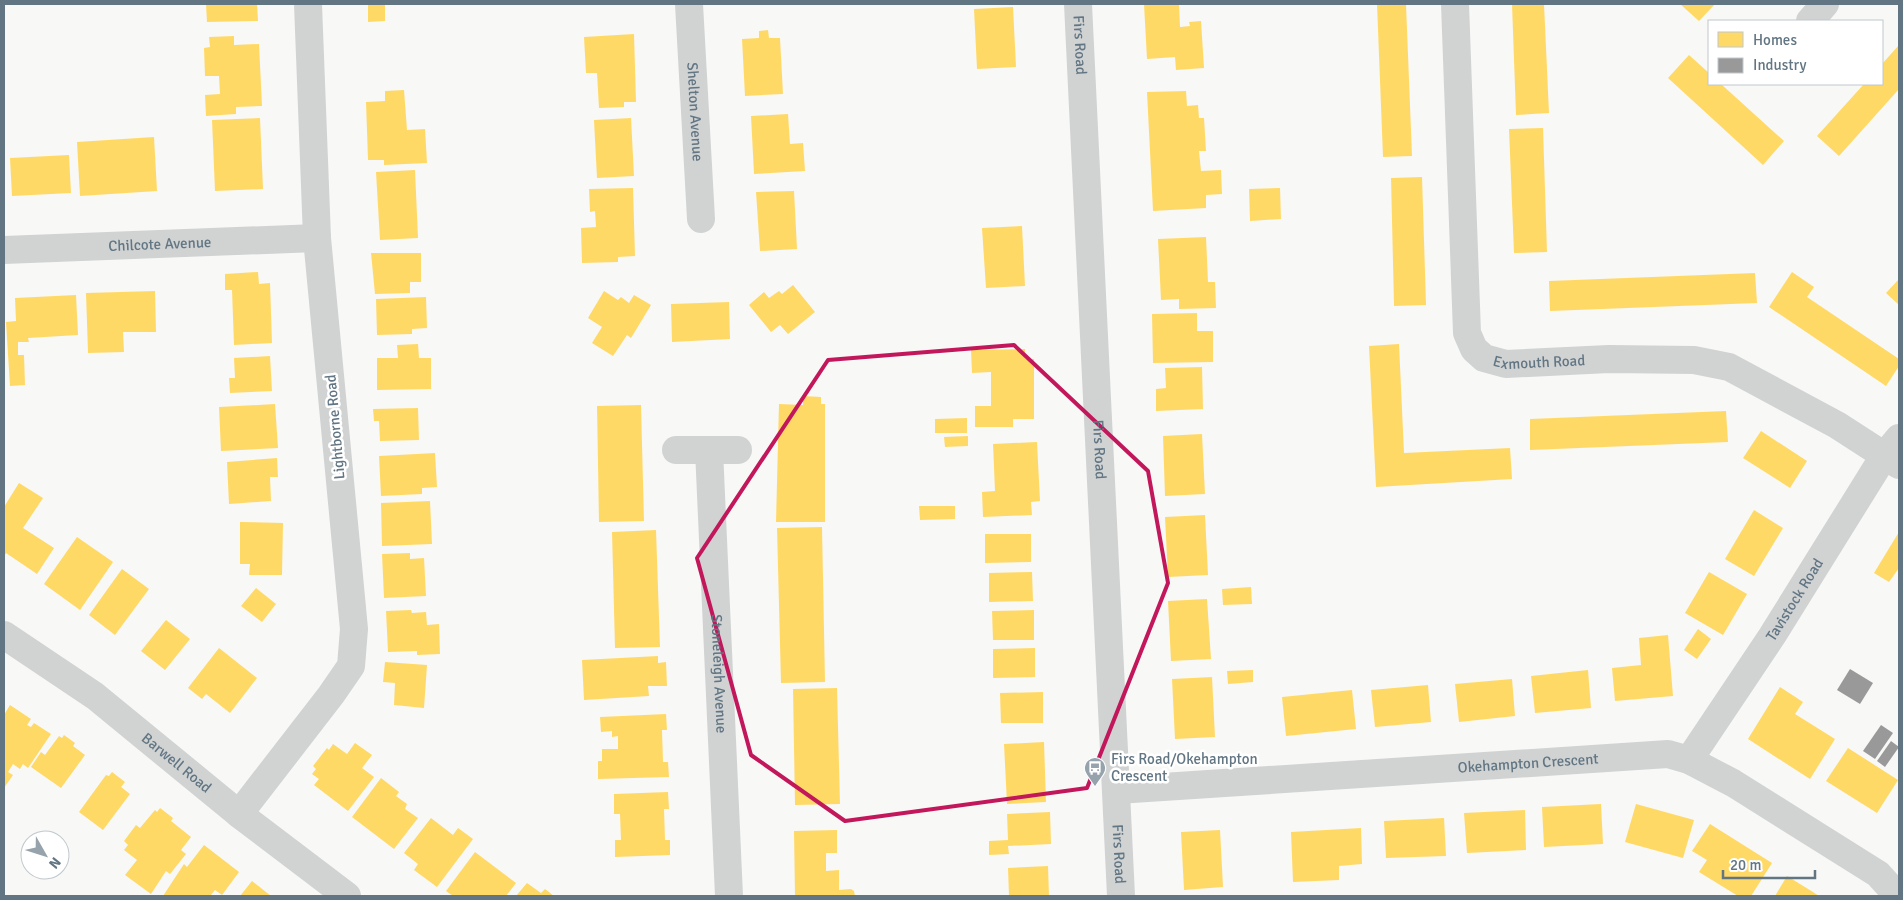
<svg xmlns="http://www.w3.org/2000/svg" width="1903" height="900" font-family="Signika,sans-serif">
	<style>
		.homes { fill: #ffd966 }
		.industry { fill: #999 }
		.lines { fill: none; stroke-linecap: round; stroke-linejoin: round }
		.minor { stroke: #d1d3d3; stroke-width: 28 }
		.marked { fill: none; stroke: #c2185b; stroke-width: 4; stroke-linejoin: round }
		.labels { text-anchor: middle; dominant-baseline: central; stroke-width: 5; stroke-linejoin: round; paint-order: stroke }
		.street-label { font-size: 15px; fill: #617583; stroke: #fff }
		.poi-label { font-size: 15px; fill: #617583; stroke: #fff; text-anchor: start }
	</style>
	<rect width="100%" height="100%" fill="#f8f8f7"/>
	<g class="homes">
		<polygon points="206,4 257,4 258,21 207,22"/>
		<polygon points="368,4 385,4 385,21 368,22"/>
		<polygon points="1144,4 1179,4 1180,27 1190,26 1189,22 1201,21 1204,68 1176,70 1175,57 1147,59"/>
		<polygon points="1377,4 1406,4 1412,156 1383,157"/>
		<polygon points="1512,4 1544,4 1549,113 1516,115"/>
		<polygon points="1680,4 1715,4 1699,21"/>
		<polygon points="1013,7 1016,67 977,69 974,9"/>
		<polygon points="768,30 769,38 780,38 783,94 745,96 742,39 759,38 759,31"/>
		<polygon points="634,34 636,102 624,102 624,107 599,108 597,73 586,73 584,37"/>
		<polygon points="234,36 234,45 259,44 262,106 236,107 236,114 206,116 205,95 220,94 219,76 205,76 204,48 210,47 209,37"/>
		<polygon points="1899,45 1899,89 1839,156 1817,136 1864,84 1882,84 1882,64"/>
		<polygon points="1689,55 1709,73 1709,84 1721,84 1784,141 1763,165 1668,78"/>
		<polygon points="404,90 407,130 425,129 427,163 384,165 384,160 368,160 366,102 385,101 385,91"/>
		<polygon points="1186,91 1187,106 1198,105 1199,118 1204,118 1206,151 1199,151 1201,171 1221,170 1222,194 1206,195 1206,208 1153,211 1147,92"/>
		<polygon points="788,114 790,144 803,143 805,171 754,174 751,116"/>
		<polygon points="260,118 263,189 215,191 212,120"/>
		<polygon points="631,118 634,176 597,178 594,120"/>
		<polygon points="1543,128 1547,252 1514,253 1509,129"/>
		<polygon points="154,137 157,191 80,196 77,142"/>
		<polygon points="69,155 71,193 12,196 10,158"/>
		<polygon points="415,170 418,238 380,240 376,172"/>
		<polygon points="1422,177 1426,305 1394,306 1391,178"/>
		<polygon points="633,188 635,256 618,257 618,262 582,263 581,228 596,227 595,211 590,212 589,189"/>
		<polygon points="1280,188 1281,219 1250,221 1249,189"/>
		<polygon points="794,191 797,249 760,251 756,192"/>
		<polygon points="1022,226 1025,286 986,288 982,228"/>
		<polygon points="1206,237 1208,282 1215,282 1216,308 1179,309 1179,299 1161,300 1158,239"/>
		<polygon points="371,253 421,253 421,282 410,282 410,293 375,294"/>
		<polygon points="258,272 259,284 270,283 272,343 234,345 232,290 225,290 225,274"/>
		<polygon points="1792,272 1814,287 1807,297 1899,359 1899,366 1886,386 1769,307"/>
		<polygon points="1755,273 1757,303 1550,311 1549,281"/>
		<polygon points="1899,279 1899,305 1886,293"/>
		<polygon points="793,285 815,312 788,334 780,325 771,332 749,305 764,292 769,298 779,291 782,294"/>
		<polygon points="155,291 156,332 123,332 124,352 88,353 86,293"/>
		<polygon points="604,291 618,300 621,297 629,303 634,295 651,305 631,338 627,335 613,356 592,343 602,327 588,318"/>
		<polygon points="76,295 78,335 28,338 29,342 18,342 18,355 24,355 25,385 10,386 6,322 16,321 15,298"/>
		<polygon points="426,297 427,328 412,329 412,334 377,335 376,299"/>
		<polygon points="729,302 730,339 672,342 671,304"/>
		<polygon points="1197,313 1197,331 1213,331 1213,362 1153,363 1152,314"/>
		<polygon points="418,344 419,358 431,358 431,389 377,390 377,358 398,358 397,345"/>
		<polygon points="1399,344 1404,453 1510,448 1512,479 1376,487 1369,346"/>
		<polygon points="1025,349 1025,359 1034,359 1034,419 1013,419 1013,427 975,427 975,406 991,406 991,372 972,373 971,350"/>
		<polygon points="270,356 272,391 230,393 229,378 235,378 234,358"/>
		<polygon points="1202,367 1203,409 1156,411 1156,389 1166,388 1165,368"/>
		<polygon points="803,396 821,397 821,404 825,404 825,522 776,522 779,404 803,405"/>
		<polygon points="275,404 278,448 221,451 219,407"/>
		<polygon points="641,405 644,521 599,522 597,406"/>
		<polygon points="418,408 419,440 380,441 379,421 374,421 373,409"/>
		<polygon points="1726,411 1728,442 1530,450 1530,419"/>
		<polygon points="967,418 967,433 935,433 935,419"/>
		<polygon points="1761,431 1807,461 1790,488 1743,458"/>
		<polygon points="1202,434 1205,494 1165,496 1163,436"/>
		<polygon points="968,436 968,446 945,447 944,437"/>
		<polygon points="1037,442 1040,501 1031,502 1032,515 983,517 982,492 995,491 993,444"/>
		<polygon points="435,453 437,487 422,488 422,494 381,496 379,456"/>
		<polygon points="277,458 278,477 270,477 271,501 229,504 227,462"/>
		<polygon points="19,483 43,498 23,528 54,548 37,574 6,553 4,557 4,507"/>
		<polygon points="430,501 432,544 382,546 381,503"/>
		<polygon points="919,506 955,506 955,519 920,520"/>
		<polygon points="1754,510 1783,528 1754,576 1725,559"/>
		<polygon points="1205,515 1208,575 1168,577 1165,517"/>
		<polygon points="240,522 283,523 282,575 249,575 250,564 240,564"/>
		<polygon points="822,527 825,682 781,683 777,528"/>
		<polygon points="656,530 660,647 615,648 612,532"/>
		<polygon points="1899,532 1899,568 1889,582 1874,573"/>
		<polygon points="985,534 1031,534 1031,562 985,563"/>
		<polygon points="77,537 113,562 80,610 44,584"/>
		<polygon points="410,553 410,559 424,558 426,596 384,598 382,554"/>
		<polygon points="122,569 149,589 115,635 89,615"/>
		<polygon points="1032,572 1033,601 989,602 989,573"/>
		<polygon points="1709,572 1747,594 1723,635 1685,613"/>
		<polygon points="1251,587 1252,604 1223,605 1222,589"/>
		<polygon points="256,588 276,604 262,622 241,606"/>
		<polygon points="1207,599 1211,659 1171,661 1168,601"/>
		<polygon points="411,610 412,613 426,612 427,625 439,624 440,654 417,655 417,651 388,652 386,611"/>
		<polygon points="1034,610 1034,640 993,640 992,611"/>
		<polygon points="166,620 190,639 165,670 141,651"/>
		<polygon points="1698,629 1711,639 1697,659 1684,650"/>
		<polygon points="1668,635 1673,696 1615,701 1612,668 1641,665 1639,638"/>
		<polygon points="219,648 257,678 230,713 206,694 202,699 188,688"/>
		<polygon points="1035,648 1035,677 993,678 993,649"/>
		<polygon points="658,656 658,663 666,662 667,686 648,686 649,696 584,700 582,660"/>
		<polygon points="385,662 427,665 424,708 394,705 395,683 383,682"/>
		<polygon points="1253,670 1253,682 1228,684 1227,671"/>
		<polygon points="1588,670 1591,708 1535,713 1531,676"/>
		<polygon points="1212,677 1215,737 1175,739 1172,679"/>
		<polygon points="1512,679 1515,716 1459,722 1455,684"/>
		<polygon points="1428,685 1431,722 1375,727 1371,690"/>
		<polygon points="1780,687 1803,702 1795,714 1835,739 1810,779 1748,739"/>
		<polygon points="837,688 840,804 795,805 793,689"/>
		<polygon points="1352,690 1356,729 1286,736 1282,697"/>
		<polygon points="1043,692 1043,723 1001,723 1000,693"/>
		<polygon points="10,705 31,719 27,725 31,727 34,723 51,734 28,768 23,764 20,769 13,764 8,772 13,775 4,788 4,715"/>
		<polygon points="666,714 667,730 662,730 663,762 668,762 669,777 598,779 598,761 602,761 602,749 618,749 618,736 612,737 612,731 601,732 600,717"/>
		<polygon points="64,735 75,743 73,746 85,755 61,788 31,767 41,752 45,755 59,736 62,738"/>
		<polygon points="1044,742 1046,802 1007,804 1004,744"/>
		<polygon points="355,743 372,755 362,768 374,777 348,811 314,785 319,779 312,774 316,769 313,766 327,748 329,750 333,744 347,754"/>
		<polygon points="1848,748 1898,780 1877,813 1826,781"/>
		<polygon points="112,772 125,782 121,787 130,794 103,830 79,812 106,775 109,776"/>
		<polygon points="381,778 399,792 396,796 407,804 405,809 418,818 394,849 352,817"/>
		<polygon points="668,792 669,809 664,809 665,840 670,840 670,855 615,857 615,840 621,840 620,814 614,814 614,794"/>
		<polygon points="1601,804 1603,844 1544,847 1542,807"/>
		<polygon points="1636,804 1694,820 1683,858 1625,842"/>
		<polygon points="160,808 173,818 171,821 191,837 181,850 186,854 170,874 166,871 151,894 125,875 137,860 124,850 128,845 124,841 136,825 140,828 155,810 157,812"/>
		<polygon points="1525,810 1526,850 1467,853 1464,813"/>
		<polygon points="1050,812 1051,844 1008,846 1009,854 989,855 989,841 1008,840 1007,814"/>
		<polygon points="431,818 453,835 458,828 473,839 437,887 414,870 418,864 404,853"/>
		<polygon points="1444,818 1446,856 1386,858 1384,821"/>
		<polygon points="1710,824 1772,863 1751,896 1738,896 1699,872 1707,860 1692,851"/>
		<polygon points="1361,828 1362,864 1339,866 1339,880 1293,882 1291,832"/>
		<polygon points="837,830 837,853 826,853 826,871 839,870 839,890 851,889 854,891 855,896 795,896 794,831"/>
		<polygon points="1220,830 1223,887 1184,890 1181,832"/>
		<polygon points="204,845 239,872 222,895 215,890 210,896 163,896 184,864 187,867"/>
		<polygon points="475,852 516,883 506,896 453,896 446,891"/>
		<polygon points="1048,866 1049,896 1009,896 1008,868"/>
		<polygon points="1787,876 1813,892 1819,896 1775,896"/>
		<polygon points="252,881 271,896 240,896"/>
		<polygon points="527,883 541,893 545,889 554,896 516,896"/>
	</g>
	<g class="industry">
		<polygon points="1850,669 1873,683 1860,704 1837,690"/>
		<polygon points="1881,725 1893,733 1875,759 1863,751"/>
		<polygon points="1891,741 1899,747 1885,767 1877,761"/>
	</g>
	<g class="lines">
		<g class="minor">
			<path id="s1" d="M689 4 701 219"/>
			<path id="s2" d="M1078 4 1121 896"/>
			<path id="s3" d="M1455 4 1467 333 1474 349 1484 358 1506 364 1609 359 1694 360 1729 367 1837 425 1899 465"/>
			<polyline points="1810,21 1825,4"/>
			<path id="s4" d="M4 250 317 238"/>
			<polyline points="676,450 738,450"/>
			<path id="s5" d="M709 450 729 896"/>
			<path id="s6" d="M4 635 95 696 239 814 347 896"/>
			<path id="s7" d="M1689 760 1772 636 1884 456 1899 438"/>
			<path id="s8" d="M1117 790 1668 754 1689 760 1733 783 1878 874 1898 896"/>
			<polyline points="239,814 331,695 351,666 354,629 317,238 308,4"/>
		</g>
	</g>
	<path class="marked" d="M1014 345 1148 471 1168 583 1087 788 845 821 751 755 697 558 828 360Z"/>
	<defs>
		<g id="bus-pin" transform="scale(1.125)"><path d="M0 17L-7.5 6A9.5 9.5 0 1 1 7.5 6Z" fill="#96a3ac" stroke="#fff"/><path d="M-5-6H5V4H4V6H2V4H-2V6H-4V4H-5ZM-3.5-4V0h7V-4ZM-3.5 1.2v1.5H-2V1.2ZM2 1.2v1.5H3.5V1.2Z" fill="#fff"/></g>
	</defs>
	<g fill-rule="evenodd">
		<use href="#bus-pin" x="1095" y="768"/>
	</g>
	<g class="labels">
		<g class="street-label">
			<text stroke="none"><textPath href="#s2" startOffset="41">Firs Road</textPath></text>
			<text stroke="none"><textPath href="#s1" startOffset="108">Shelton Avenue</textPath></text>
			<text stroke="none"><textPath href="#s4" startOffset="156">Chilcote Avenue</textPath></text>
			<text stroke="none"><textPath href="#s3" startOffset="416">Exmouth Road</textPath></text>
			<text transform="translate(335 427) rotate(-95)">Lightborne Road</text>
			<text stroke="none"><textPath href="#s2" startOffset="446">Firs Road</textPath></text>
			<text stroke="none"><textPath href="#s7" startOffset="192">Tavistock Road</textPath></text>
			<text stroke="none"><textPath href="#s5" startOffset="224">Stoneleigh Avenue</textPath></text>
			<text stroke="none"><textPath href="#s6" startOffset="215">Barwell Road</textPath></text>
			<text stroke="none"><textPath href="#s8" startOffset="412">Okehampton Crescent</textPath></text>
			<text stroke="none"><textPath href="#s2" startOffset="851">Firs Road</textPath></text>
		</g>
		<g class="poi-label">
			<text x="1111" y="759">Firs Road/Okehampton<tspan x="1111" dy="17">Crescent</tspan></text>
		</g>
	</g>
	<rect width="1903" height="900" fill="none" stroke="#617583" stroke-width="10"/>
	<rect x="1708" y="20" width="175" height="65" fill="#ffffff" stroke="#c0c8cd"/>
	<rect x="1718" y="32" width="25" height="15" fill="#ffd966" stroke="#c0c8cd"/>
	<text x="1753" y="45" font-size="15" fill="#617583">Homes</text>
	<rect x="1718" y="58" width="25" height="15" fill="#999999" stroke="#c0c8cd"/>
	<text x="1753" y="70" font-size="15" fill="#617583">Industry</text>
	<g transform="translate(45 855) rotate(129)"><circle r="24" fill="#ffffff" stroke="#c0c8cd"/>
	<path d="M0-4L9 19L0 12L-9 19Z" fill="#96a3ac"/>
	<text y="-8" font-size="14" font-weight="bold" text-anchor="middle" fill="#617583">N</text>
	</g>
	<path d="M1723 870v8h92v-8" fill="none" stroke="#617583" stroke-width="2.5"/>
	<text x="1730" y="870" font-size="15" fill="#617583" stroke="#ffffff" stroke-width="4" paint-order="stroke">20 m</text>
</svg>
